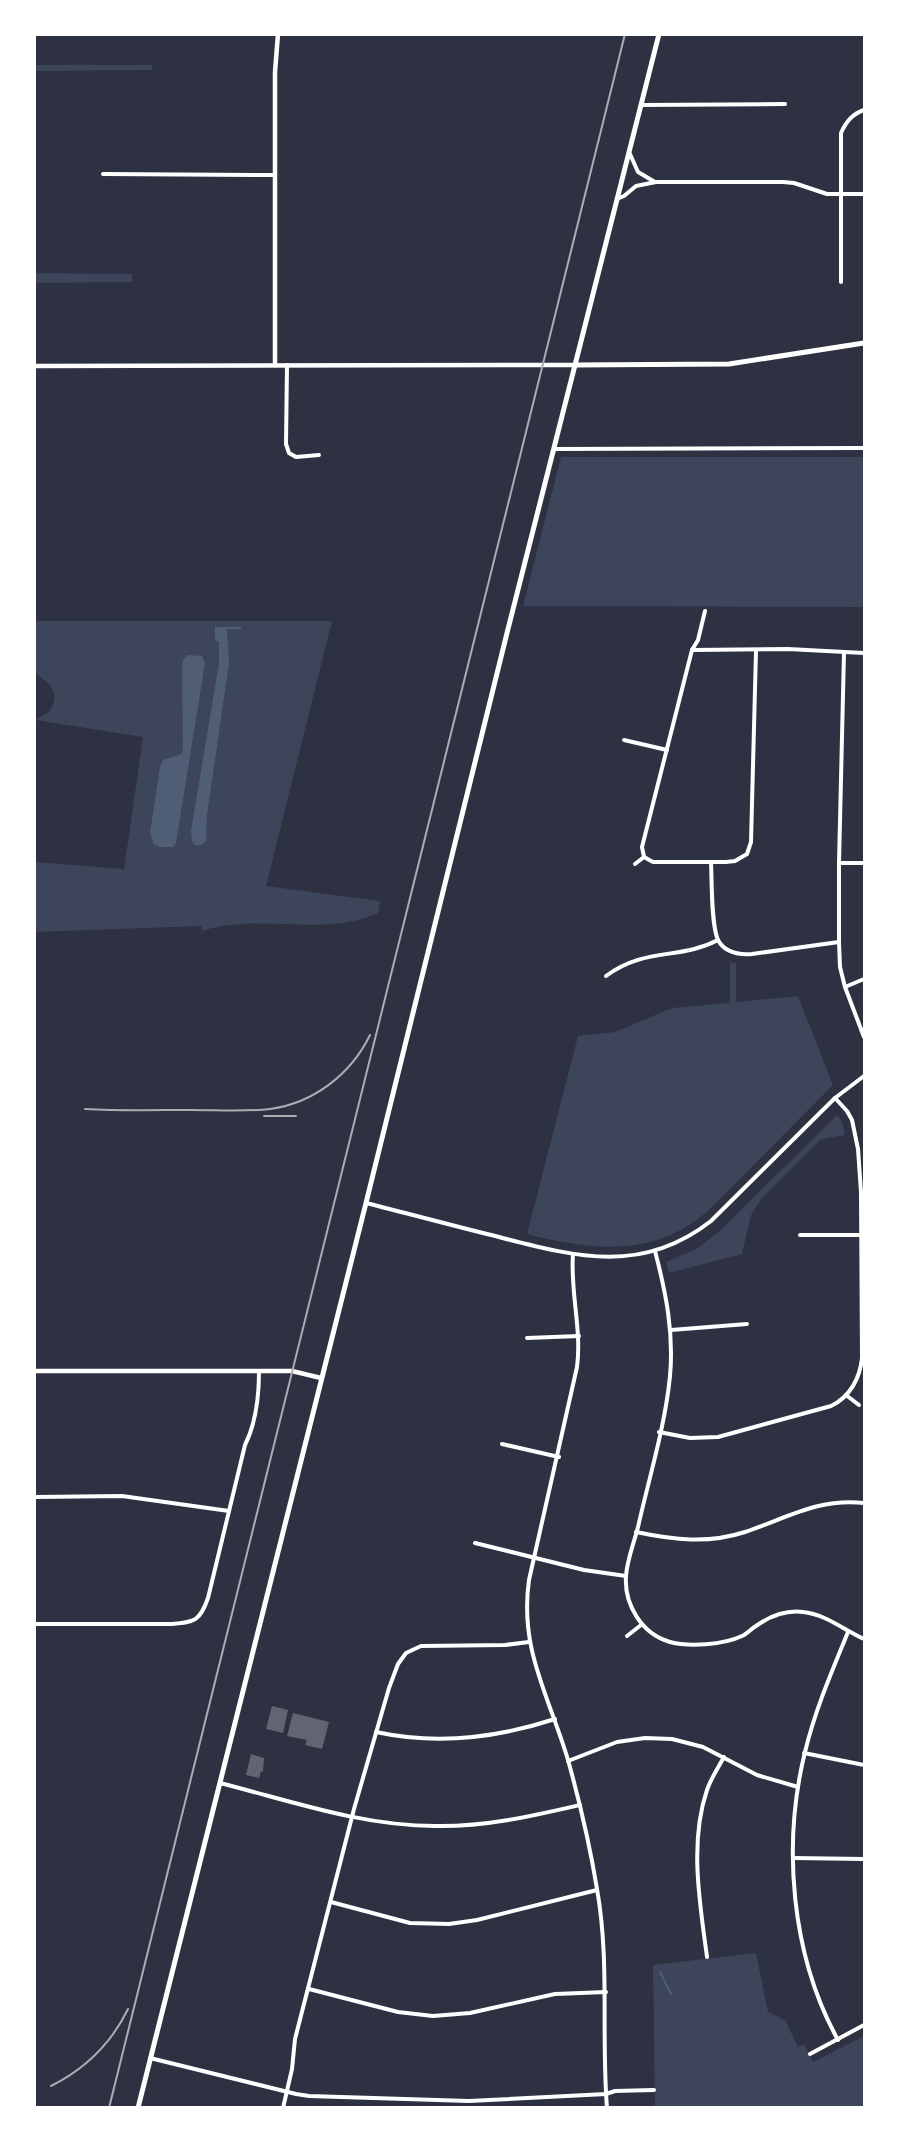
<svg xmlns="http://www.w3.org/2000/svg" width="899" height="2142" font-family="Ubuntu,sans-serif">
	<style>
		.green { fill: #3c4559 }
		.water { fill: #4f5d75 }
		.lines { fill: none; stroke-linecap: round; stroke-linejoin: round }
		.stream { stroke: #4f5d75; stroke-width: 2 }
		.building { fill: #626471 }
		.minor { stroke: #fff; stroke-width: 4 }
		.tertiary { stroke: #fff; stroke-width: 4.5 }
		.secondary { stroke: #fff; stroke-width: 5 }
		.rail { stroke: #abadb3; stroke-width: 2 }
	</style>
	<rect width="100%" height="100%" fill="#2d3142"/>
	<g class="green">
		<polygon points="35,65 152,65 152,70 35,71"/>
		<polygon points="35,273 132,274 132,282 35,283"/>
		<polygon points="561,457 864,457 864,607 523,606"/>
		<path d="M35 621H332L266 886 380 901 378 913C323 938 259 912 202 931L201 926 35 932V862L124 869 143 737 35 720 50 711C61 691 50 684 35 673Z"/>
		<path d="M730 962 736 963V1002L798 996 833 1085 710 1209C656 1258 593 1251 527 1234L578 1036 615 1032 672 1008 730 1003Z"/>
		<polygon points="837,1115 842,1122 845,1135 821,1139 761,1199 751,1215 742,1254 669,1273 666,1262 698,1248 723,1228"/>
		<polygon points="756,1953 768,2012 785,2020 798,2047 804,2044 813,2062 864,2036 864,2107 655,2107 653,1965"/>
	</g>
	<g class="water">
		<polygon points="215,627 241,627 241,629 227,629 229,663 207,815 206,841 201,845 195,845 192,841 191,830 219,664 219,642 215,641"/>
		<polygon points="187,655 202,656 205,663 176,843 173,847 160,847 154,844 150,833 160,767 163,760 181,754 183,749 182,671 183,660"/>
	</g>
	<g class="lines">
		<polyline class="stream" points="660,1972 671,1994"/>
	</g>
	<g class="building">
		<polygon points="272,1706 288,1710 283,1733 266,1729"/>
		<polygon points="293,1713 329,1722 322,1749 305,1745 307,1740 287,1736"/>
		<polygon points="251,1754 264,1758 263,1772 261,1771 259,1778 246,1775"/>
	</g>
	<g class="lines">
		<g class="minor">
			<polyline points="641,105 785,104"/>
			<polyline points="630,154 638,172 655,182"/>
			<polyline points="103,174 275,175"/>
			<polyline points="617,199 624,196 636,186 656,182 783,182 794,183 827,194 864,194"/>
			<path d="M841 282V133C846 122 852 114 864 110"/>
			<polyline points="287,365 286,444 289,453 296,457 319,455"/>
			<polyline points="554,449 864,448"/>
			<polyline points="692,650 788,649 864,653"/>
			<polyline points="844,653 839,863 839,942 840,967 845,987 864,1037"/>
			<polyline points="624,740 667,750"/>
			<polyline points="644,857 653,862 726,862 735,861 747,854 751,842 756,651"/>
			<polyline points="644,857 642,847 692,650 698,640 705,611"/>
			<path d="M711 863C712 881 711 925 718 940 725 953 739 955 752 954L839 942"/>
			<polyline points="839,863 864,863"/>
			<polyline points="635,864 644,857"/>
			<path d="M606 976C645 947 680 960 718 940"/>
			<polyline points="845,987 864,979"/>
			<path d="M366 1203C410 1214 454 1226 499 1237 576 1257 642 1275 711 1221L835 1098 864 1076"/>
			<polyline points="800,1235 861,1235"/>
			<path d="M655 1251C666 1293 674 1333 670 1376 665 1427 649 1478 638 1527 634 1543 627 1560 626 1576 624 1605 642 1634 670 1642 689 1647 723 1645 742 1636 747 1634 751 1629 756 1626 770 1616 786 1610 803 1612 825 1614 844 1630 864 1639"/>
			<path d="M573 1254C570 1292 582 1329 577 1367L529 1580C519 1649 549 1696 568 1760 580 1803 590 1846 597 1889 610 1962 601 2034 607 2108"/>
			<polyline points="671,1330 747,1324"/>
			<polyline points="527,1338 579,1336"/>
			<polyline points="846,1395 859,1405"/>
			<path d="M659 1432 690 1438 718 1437 831 1406C850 1397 860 1378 862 1358L861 1192 858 1149 852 1120 847 1111 835 1098"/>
			<polyline points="502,1444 559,1457"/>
			<polyline points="34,1497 122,1496 229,1511"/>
			<path d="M636 1532C674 1540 708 1544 745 1532 787 1518 818 1498 864 1503"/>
			<polyline points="475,1543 584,1570 626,1576"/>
			<path d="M34 1624H172C195 1622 200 1621 208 1598L245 1445C256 1423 259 1395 259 1371"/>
			<polyline points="627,1636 641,1625"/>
			<path d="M376 1732C436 1745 497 1738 555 1719"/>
			<polyline points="804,1753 864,1765"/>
			<polyline points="568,1761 617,1742 645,1738 672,1739 703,1747 757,1775 798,1787"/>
			<path d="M220 1783C291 1801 362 1826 435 1826 485 1827 532 1816 580 1805"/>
			<polyline points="793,1858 864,1859"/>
			<polyline points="331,1902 410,1923 449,1924 477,1920 597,1890"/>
			<path d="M707 1957C700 1904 689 1843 707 1790 711 1778 718 1768 724 1757"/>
			<polyline points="309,1989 398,2012 433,2016 470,2013 555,1994 606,1992"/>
			<path d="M838 2040C791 1955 782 1845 805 1752 815 1710 832 1671 848 1632"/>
			<polyline points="810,2054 864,2025"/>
			<polyline points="150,2058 296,2094 309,2096 469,2101 606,2094 615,2091 654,2090"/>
			<polyline points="283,2108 292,2069 295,2039 354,1809 389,1688 398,1664 406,1653 421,1646 505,1645 529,1642"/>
		</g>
		<g class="tertiary">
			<polyline points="275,365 275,72 278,34"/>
			<polyline points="34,366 575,365"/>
			<polyline points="34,1371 292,1371 321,1378"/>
		</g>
		<g class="secondary">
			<polyline points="575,365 729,364 864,343"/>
			<polyline points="138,2108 366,1203 507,633 659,34"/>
		</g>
		<g class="rail">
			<path d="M85 1109C120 1111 156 1110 191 1110 217 1110 244 1112 270 1109 314 1103 351 1074 370 1035"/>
			<polyline points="264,1116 296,1116"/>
			<path d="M51 2086C85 2069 111 2044 128 2009"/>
			<polyline points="109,2108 625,34"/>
		</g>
	</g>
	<rect width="899" height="2142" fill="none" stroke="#ffffff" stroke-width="72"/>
</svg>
